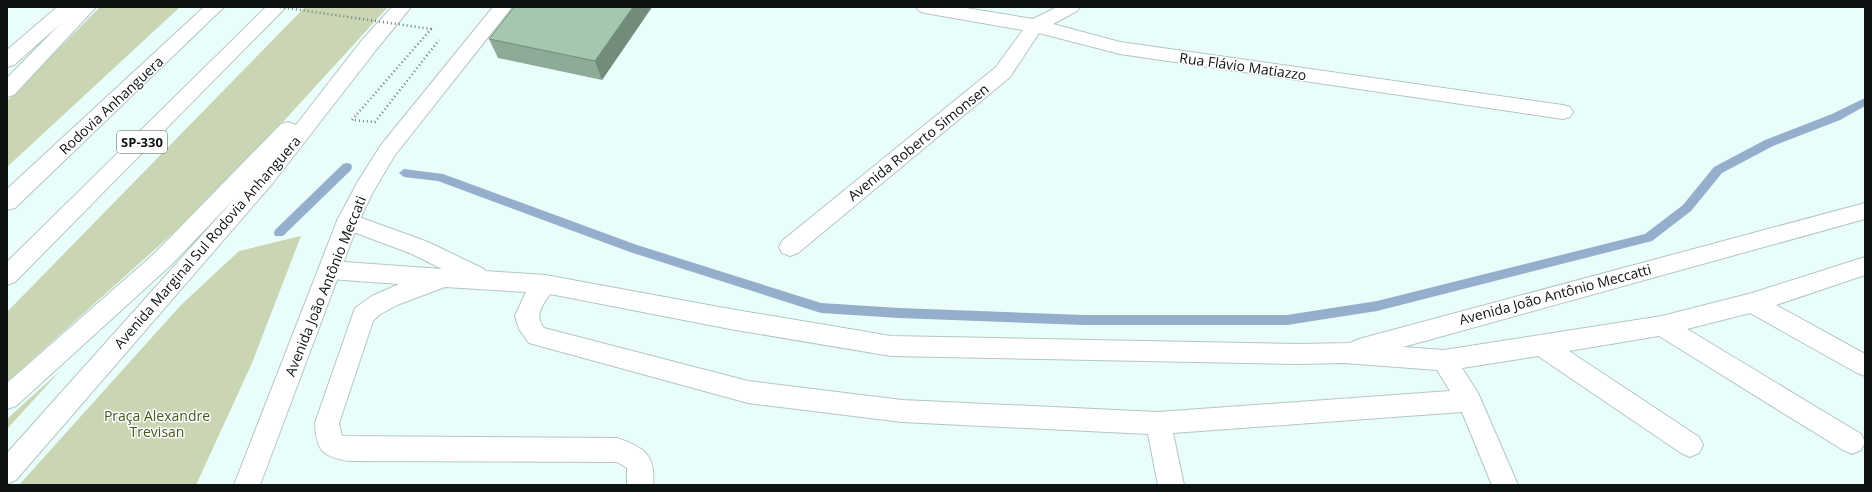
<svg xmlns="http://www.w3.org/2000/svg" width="1872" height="492" font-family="'Open Sans',sans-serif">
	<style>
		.green { fill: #cad5b3 }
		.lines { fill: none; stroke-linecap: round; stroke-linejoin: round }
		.stream { fill: #94aecc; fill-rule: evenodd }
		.minor-casing { stroke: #b3c6c4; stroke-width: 2 }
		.major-casing { stroke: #b3c6c4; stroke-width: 2 }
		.highway-casing { stroke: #b3c6c4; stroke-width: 2 }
		.minor { fill: #fff; fill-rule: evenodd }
		.major { fill: #fff; fill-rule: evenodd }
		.highway { fill: #fff; fill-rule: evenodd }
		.path-bridge { stroke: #707d7c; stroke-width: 2.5; stroke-dasharray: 1 3; stroke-linecap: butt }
		.wall { fill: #8dab96 }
		.shaded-wall { fill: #738b7a }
		.building { fill: #a4c7ae; stroke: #738b7a }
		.labels { text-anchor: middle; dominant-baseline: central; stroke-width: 3; stroke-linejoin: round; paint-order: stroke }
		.shield { fill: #fff; stroke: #555a59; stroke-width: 1 }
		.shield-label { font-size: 13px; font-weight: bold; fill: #0c1312 }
		.street-label { font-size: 14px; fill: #0c1312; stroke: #fff }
		.park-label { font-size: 14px; fill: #48561e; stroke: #fff }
	</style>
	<rect width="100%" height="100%" fill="#e9fdfb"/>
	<g class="green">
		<polygon points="100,7 180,7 7,167 7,101"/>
		<polygon points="305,7 388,7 271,135 201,208 7,382 7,312"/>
		<polygon points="301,236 252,363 196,485 19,485 181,305 239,251"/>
		<polygon points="60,371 7,429 7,419"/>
	</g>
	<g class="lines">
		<g class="stream">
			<polygon points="1865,98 1865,106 1840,120 1773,146 1722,173 1691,211 1652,241 1377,311 1287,325 1084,325 899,318 821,313 630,252 438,181 404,177 399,173 404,169 443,174 637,245 821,303 899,308 1084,315 1287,315 1377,301 1645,234 1683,205 1714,167 1765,140 1832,114"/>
			<polygon points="347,163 351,164 352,167 351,170 283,236 275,236 274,233 275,230 343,164"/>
		</g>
		<g class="minor-casing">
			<g id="minor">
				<polygon points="916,7 960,7 1033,19 1057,7 1080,7 1077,11 1053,24 1120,42 1563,105 1570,107 1573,112 1570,117 1563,119 1120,54 1039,33 1010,77 798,253 790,256 782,253 779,247 782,241 996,67 1023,30 925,13 919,11"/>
				<path d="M1865 203V219L1403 347 1444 350 1662 316 1752 293 1865 257V275L1776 305 1865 354V376L1857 373 1750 313 1687 329 1861 434 1865 442 1861 450 1852 454 1843 450 1659 336 1569 351 1699 437 1703 445 1699 453 1690 457 1681 453 1538 356 1462 368 1478 393 1518 485H1492L1462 412 1173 433 1184 485H1158L1148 434 902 422 748 403 529 343 519 329 515 316 526 292 445 287 397 305 379 315 373 321 339 423 342 436 617 438C644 447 656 455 653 485H627V468L617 462 349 461C322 457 316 450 315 423L355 308 372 296 399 284 330 279 322 276 319 270 322 264 330 261 442 269 412 254 340 227 337 221 340 215 348 213 428 242 484 269 485 271 545 275 730 309 891 336 1297 344 1350 343 1359 339ZM550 294 730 329 891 356 1297 364 1344 363 1437 370 1450 391 1158 412 902 400 748 381 544 328C534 315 542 306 550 294Z"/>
			</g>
		</g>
		<g class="major-casing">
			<polygon id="major" points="493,7 512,7 395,155 373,192 359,221 260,485 234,485 337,221 357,183 381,145"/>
		</g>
		<g class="highway-casing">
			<g id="highway">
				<polygon points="57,7 96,7 14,95 7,97 7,78 60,24 14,65 7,67 7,50"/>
				<polygon points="204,7 224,7 15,208 7,210 7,189"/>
				<polygon points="266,7 286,7 15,282 7,285 7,262"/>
				<polygon points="392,7 411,7 376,50 272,184 16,480 7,484 7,453 237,196 171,265 16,406 7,409 7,383 155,253 281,124 288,122 296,125 362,40"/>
			</g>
		</g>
		<use href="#minor" class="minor"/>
		<use href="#major" class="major"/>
		<use href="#highway" class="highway"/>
		<polyline class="path-bridge" points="280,7 431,29 352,120 375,122 439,40"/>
	</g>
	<polygon class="wall" points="652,7 602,80 498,58 489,39"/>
	<polygon class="shaded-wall" points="633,7 652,7 602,80 595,61"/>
	<polygon class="building" points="514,7 633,7 595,61 489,39"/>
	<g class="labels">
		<rect class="shield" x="117" y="131" width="50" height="22" rx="3"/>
		<g class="shield-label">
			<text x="142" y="142">SP-330</text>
		</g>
		<g class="street-label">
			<text transform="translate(1243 66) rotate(8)">Rua Flávio Matiazzo</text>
			<text transform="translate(111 105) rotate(-43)">Rodovia Anhanguera</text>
			<text transform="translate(918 142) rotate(-39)">Avenida Roberto Simonsen</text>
			<text transform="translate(207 242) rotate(-49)">Avenida Marginal Sul Rodovia Anhanguera</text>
			<text transform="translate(325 286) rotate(-68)">Avenida João Antônio Meccati</text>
			<text transform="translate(1555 294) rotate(-15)">Avenida João Antônio Meccatti</text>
		</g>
		<g class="park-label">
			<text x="157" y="415">Praça Alexandre<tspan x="157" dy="16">Trevisan</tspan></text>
		</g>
	</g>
	<rect width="1872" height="492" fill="none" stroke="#0c1312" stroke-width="16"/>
</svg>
